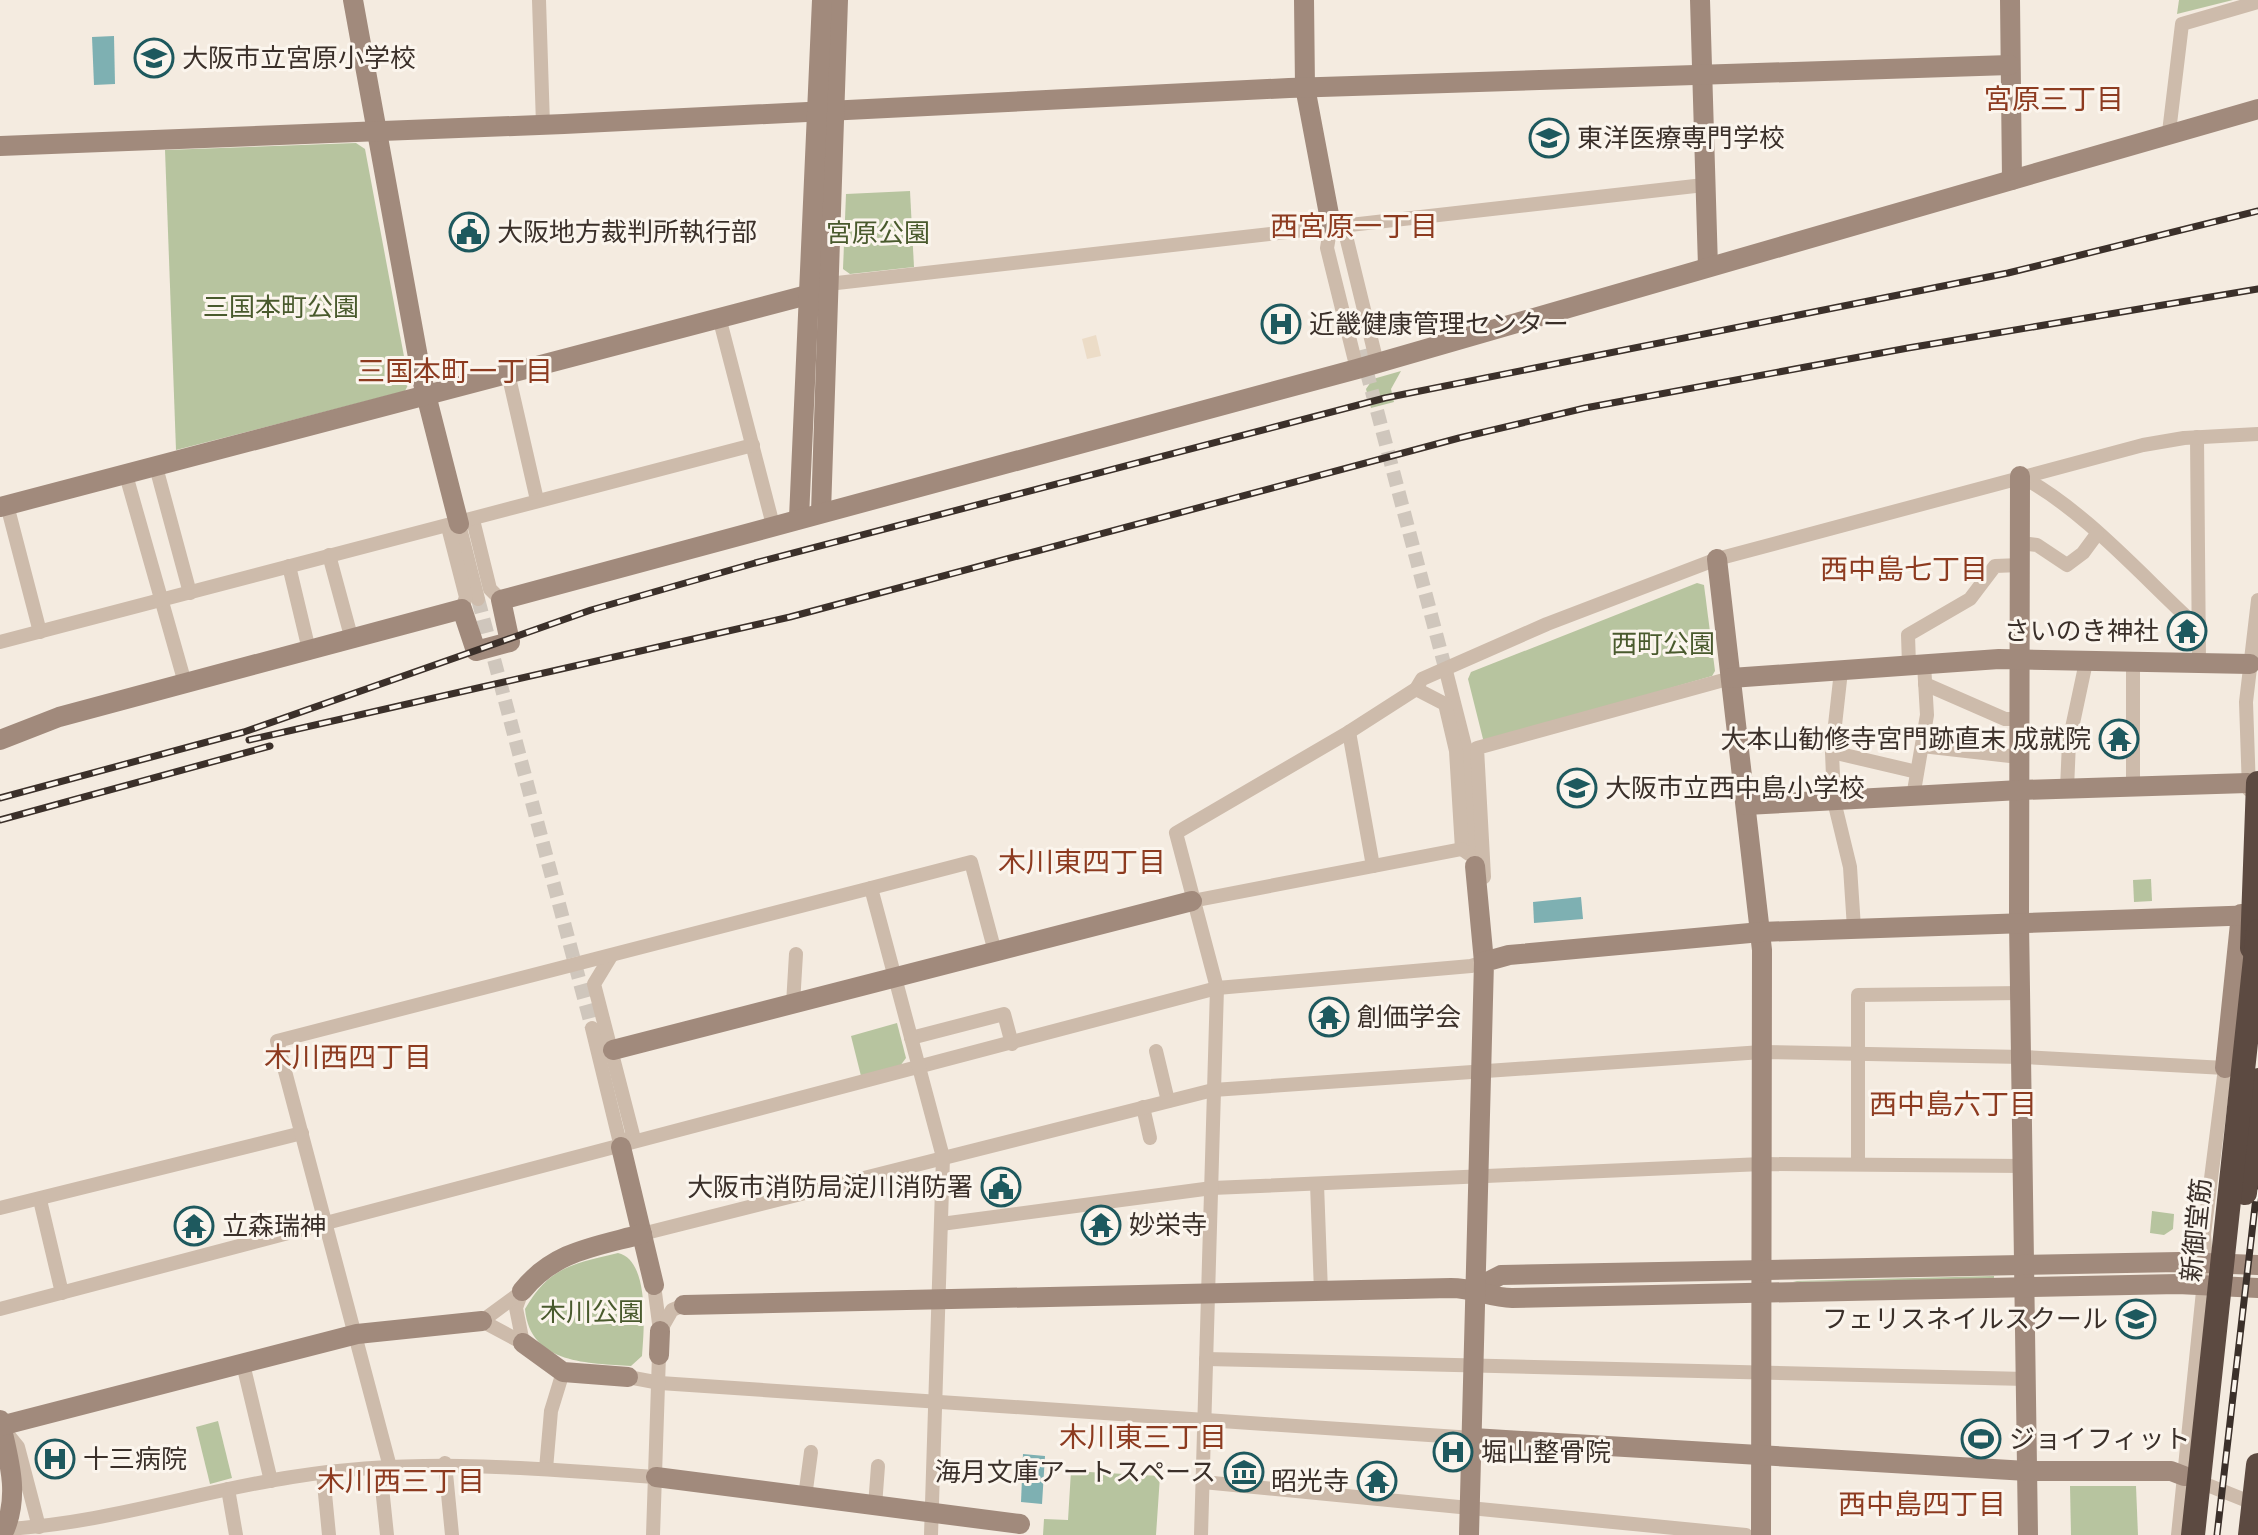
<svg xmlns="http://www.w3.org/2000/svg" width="2258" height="1535" font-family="Raleway,'Noto Sans JP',sans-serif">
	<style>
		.green { fill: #b7c49f }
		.plaza { fill: #ecdcc7 }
		.water { fill: #7eb0b2 }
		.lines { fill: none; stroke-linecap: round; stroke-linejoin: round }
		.street-tunnel { stroke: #cfc6bc; stroke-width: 14; stroke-dasharray: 14 7; stroke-linecap: butt }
		.street { stroke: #cdbbab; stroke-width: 14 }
		.secondary { stroke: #a18a7c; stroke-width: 20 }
		.rail-casing { stroke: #3b302a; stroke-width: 7 }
		.rail { stroke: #fbf5ed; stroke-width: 4; stroke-dasharray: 12; stroke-linecap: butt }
		.highway-bridge { stroke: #5c4a41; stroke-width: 24 }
		.labels { text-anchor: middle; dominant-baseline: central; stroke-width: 6; stroke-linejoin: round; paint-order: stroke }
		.poi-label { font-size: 26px; fill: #3b302a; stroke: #fbf5ed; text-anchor: start }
		.park-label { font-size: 26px; fill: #495a2d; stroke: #fbf5ed }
		.street-label { font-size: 26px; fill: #3b302a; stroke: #fbf5ed }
		.neighbourhood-label { font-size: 28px; fill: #8d3b20; stroke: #fbf5ed }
	</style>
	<rect width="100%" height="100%" fill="#f4ebe0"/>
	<g class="green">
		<polygon points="2179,0 2233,0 2177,14"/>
		<polygon points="356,143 365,149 409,383 405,391 176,450 165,150"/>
		<polygon points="910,191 914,267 850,274 843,269 846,194"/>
		<polygon points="1401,371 1391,389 1394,402 1371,408 1366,389 1373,379"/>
		<polygon points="1697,583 1704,585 1715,671 1712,676 1488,741 1483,739 1468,679 1471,672"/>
		<polygon points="2151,879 2152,901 2134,902 2133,880"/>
		<polygon points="897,1023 906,1058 900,1066 861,1076 851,1036"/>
		<polygon points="2152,1211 2174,1214 2173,1229 2164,1235 2150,1233"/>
		<path d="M618 1253C650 1260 644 1330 642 1356L631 1366C590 1363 530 1365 525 1309 550 1266 573 1264 618 1253Z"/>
		<polygon points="1994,1276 1994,1279 1793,1282 1797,1281"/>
		<polygon points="218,1421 232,1478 210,1484 196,1427"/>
		<polygon points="1071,1471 1160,1476 1156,1535 1043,1535 1044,1519 1068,1520"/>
		<polygon points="2070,1486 2136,1486 2138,1535 2071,1535"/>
	</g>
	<polygon class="plaza" points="1096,335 1101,356 1087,359 1082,339"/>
	<g class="water">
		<polygon points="114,36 115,84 94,85 92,37"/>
		<polygon points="1581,897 1583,919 1534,923 1533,902"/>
		<polygon points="1023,1454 1045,1456 1042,1504 1021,1502"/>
	</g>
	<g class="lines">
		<g class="street-tunnel">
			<polyline points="1361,350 1447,675"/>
			<polyline points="478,599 592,1028"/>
		</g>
		<g class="street">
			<polyline points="539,0 543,125"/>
			<polyline points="2169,132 2182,24 2258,2"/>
			<polyline points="1331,225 1346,236 1377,363"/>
			<polyline points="1331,225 1327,248 1357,369"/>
			<polyline points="828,284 1704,185"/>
			<polyline points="719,317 773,525"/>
			<polyline points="508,373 537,500"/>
			<polyline points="2197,437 2199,662"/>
			<polyline points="156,467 190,593"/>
			<polyline points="126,475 185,683"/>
			<path d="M2020 476C2082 508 2140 574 2192 622H2199"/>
			<polyline points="7,505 40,632"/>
			<polyline points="473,520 490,589 501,600"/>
			<polyline points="459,524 478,599"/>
			<polyline points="448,527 466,597 462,609"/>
			<polyline points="2020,543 2037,545 2067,565 2083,553 2097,534"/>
			<polyline points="329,555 352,640"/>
			<polyline points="289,566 309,650"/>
			<polyline points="0,642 753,445"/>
			<polyline points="1909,665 1908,635 1970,599 1995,566 2020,565"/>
			<polyline points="1841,671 1832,752 1834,801 1850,867 1854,928"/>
			<polyline points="1447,675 1466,750 1474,861"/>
			<polyline points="1925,684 2005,719 2019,719"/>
			<polyline points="1416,689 1445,704 1456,751 1462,849 1469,854"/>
			<polyline points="1349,732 1373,866"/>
			<polyline points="1922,746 2019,757"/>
			<polyline points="1832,752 1917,772"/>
			<polyline points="2133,786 2133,662"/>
			<polyline points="2067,789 2069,742 2086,662"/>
			<polyline points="2249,790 2246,702 2258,600"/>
			<polyline points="1913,797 1927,715 1924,664"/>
			<polyline points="1484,877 1477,748 1731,678"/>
			<polyline points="1192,901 1462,849"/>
			<polyline points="611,956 594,984 633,1135 621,1146"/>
			<polyline points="793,1004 796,954"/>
			<polyline points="592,1028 621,1147"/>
			<polyline points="911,1038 1004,1014 1012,1044"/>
			<polyline points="1156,1051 1168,1101"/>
			<polyline points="1143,1107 1150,1138"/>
			<polyline points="1858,1164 1858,995 2021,993"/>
			<polyline points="1317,1184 1321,1292"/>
			<polyline points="40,1200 62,1293"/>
			<polyline points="0,1208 302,1133"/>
			<polyline points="941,1224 1212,1188 1762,1164 2023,1166"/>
			<polyline points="642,1234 1213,1090 1762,1052 2023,1057 2225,1068 2204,1234 2206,1262 2178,1535"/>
			<polyline points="654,1285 660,1331"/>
			<polyline points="522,1291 516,1308 523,1343"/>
			<polyline points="0,1309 1217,988 1471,966 1484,962"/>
			<polyline points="482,1321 520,1293"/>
			<polyline points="482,1321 523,1343"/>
			<polyline points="660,1331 672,1310 684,1305"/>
			<polyline points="1206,1359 2026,1379"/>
			<polyline points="243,1364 271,1481"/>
			<polyline points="628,1377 660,1383 1473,1438"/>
			<polyline points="5,1431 18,1447 39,1527"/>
			<polyline points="445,1463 452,1535"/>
			<polyline points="390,1467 277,1041 871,888"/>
			<polyline points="380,1468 387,1535"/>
			<polyline points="546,1469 551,1411 563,1372"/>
			<polyline points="323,1473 329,1535"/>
			<polyline points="2195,1480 2245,1500 2254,1511"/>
			<polyline points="1203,1482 1746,1535"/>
			<polyline points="228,1489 236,1535"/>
			<polyline points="805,1497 811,1452"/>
			<polyline points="875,1506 878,1466"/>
			<path d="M5 1529C102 1524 196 1492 292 1477 416 1457 532 1468 656 1477"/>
			<polyline points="653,1535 659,1355"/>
			<polyline points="931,1535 943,1157 871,888 971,862 995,952"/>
			<polyline points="1201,1535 1217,988 1176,833 1349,732 1416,689 1422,679 1547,624 1717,559 2143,445 2184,438 2258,434"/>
		</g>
		<g class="secondary">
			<polyline points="353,0 422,379 459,524"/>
			<polyline points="1304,0 1305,87 1331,225"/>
			<polyline points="1700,0 1708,267"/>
			<polyline points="2010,0 2012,180"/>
			<polyline points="0,146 564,124 1289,88 2010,65"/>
			<polyline points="2020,476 2019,921 2028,1535"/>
			<polyline points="0,507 811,294 828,284"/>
			<polyline points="821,512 838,0"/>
			<polyline points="799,518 822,0"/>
			<polyline points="1717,559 1762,950 1761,1535"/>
			<polyline points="1731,678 1999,659 2250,664"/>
			<polyline points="0,740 59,717 462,609 476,651 510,642 501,600 1357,369 2258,109"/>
			<polyline points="1746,805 2020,790 2248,783"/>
			<polyline points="1475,866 1484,962"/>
			<polyline points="613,1050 1192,901"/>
			<polyline points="2225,1068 2241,914"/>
			<polyline points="621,1147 654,1285"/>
			<polyline points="1476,1288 1501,1275 2179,1262 2258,1265"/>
			<path d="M522 1291C554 1251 594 1247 642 1234"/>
			<path d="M684 1305 1451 1288C1474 1288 1491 1298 1512 1298L2178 1284 2258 1288"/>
			<polyline points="523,1343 563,1372 628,1377"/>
			<polyline points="659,1355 660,1331"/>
			<path d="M0 1420C8 1458 20 1492 5 1529"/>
			<polyline points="0,1426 357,1334 482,1321"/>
			<polyline points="1473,1438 2027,1471 2171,1471 2184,1476"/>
			<polyline points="656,1477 1020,1524"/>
			<polyline points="1469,1535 1484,962 1509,955 1761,932 2258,915"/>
		</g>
		<g class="rail-casing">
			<g id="rail">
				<polyline points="249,740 790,617 1459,438 1585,408 1908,348 2258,289"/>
				<polyline points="0,798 244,732 591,610 755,563 1385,398 2008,273 2258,211"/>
				<polyline points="0,820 270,746"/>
				<polyline points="2217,1535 2258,1180"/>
			</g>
		</g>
		<use href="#rail" class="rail"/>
		<g class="highway-bridge">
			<polyline points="2252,948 2258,783"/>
			<polyline points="2245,1193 2258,1080"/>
			<polyline points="2193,1535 2258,931"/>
			<polyline points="2250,1535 2258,1465"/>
		</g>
	</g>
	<defs>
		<g id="school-ring" transform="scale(2)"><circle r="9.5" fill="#fbf5ed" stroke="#1e595e" stroke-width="1.5"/><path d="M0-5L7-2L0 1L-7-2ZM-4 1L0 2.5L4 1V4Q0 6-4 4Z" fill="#1e595e"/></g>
		<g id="university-ring" transform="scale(2)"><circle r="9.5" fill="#fbf5ed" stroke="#1e595e" stroke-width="1.5"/><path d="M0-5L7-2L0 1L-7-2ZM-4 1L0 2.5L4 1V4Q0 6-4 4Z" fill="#1e595e"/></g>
		<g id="civic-ring" transform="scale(2)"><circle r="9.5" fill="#fbf5ed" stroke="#1e595e" stroke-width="1.5"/><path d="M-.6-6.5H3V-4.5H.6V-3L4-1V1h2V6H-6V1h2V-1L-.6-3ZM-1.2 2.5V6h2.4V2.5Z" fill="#1e595e"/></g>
		<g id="hospital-ring" transform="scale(2)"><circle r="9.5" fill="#fbf5ed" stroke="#1e595e" stroke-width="1.5"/><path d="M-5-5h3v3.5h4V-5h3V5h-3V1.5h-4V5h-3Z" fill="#1e595e"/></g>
		<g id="temple-ring" transform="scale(2)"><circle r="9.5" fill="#fbf5ed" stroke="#1e595e" stroke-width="1.5"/><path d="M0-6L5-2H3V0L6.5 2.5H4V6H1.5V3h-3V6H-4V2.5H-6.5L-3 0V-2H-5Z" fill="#1e595e"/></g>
		<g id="stadium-ring" transform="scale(2)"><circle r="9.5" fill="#fbf5ed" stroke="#1e595e" stroke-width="1.5"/><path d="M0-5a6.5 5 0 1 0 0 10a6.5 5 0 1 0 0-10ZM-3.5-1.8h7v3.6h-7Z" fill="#1e595e"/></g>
		<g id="museum-ring" transform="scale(2)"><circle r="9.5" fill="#fbf5ed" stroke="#1e595e" stroke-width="1.5"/><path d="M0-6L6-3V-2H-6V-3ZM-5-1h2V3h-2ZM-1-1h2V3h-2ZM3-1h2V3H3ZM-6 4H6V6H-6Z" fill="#1e595e"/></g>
	</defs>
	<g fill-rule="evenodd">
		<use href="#school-ring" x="154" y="58"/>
		<use href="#university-ring" x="1549" y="138"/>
		<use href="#civic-ring" x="469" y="232"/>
		<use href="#hospital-ring" x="1281" y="324"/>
		<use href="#temple-ring" x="2187" y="631"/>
		<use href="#temple-ring" x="2119" y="739"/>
		<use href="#school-ring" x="1577" y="788"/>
		<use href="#temple-ring" x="1329" y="1017"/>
		<use href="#civic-ring" x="1001" y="1187"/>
		<use href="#temple-ring" x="1101" y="1225"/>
		<use href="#temple-ring" x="194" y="1226"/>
		<use href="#university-ring" x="2136" y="1319"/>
		<use href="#stadium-ring" x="1981" y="1439"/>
		<use href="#hospital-ring" x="1453" y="1452"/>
		<use href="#hospital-ring" x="55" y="1459"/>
		<use href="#museum-ring" x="1244" y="1472"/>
		<use href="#temple-ring" x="1377" y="1481"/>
	</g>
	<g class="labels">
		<g class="poi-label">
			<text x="182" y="58">大阪市立宮原小学校</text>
			<text x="1577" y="138">東洋医療専門学校</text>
			<text x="497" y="232">大阪地方裁判所執行部</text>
			<text x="1309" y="324">近畿健康管理センター</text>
			<text x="2159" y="631" text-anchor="end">さいのき神社</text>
			<text x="2091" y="739" text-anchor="end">大本山勧修寺宮門跡直末 成就院</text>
			<text x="1605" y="788">大阪市立西中島小学校</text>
			<text x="1357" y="1017">創価学会</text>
			<text x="973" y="1187" text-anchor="end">大阪市消防局淀川消防署</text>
			<text x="1129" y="1225">妙栄寺</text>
			<text x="222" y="1226">立森瑞神</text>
			<text x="2108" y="1319" text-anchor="end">フェリスネイルスクール</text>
			<text x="2009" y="1439">ジョイフィット</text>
			<text x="1481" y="1452">堀山整骨院</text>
			<text x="83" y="1459">十三病院</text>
			<text x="1216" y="1472" text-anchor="end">海月文庫アートスペース</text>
			<text x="1349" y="1481" text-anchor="end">昭光寺</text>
		</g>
		<g class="park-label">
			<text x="878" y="233">宮原公園</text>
			<text x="281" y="307">三国本町公園</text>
			<text x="1663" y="644">西町公園</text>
			<text x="592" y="1312">木川公園</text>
		</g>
		<g class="street-label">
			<text transform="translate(2196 1230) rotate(-84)">新御堂筋</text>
		</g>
		<g class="neighbourhood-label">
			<text x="2054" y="99">宮原三丁目</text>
			<text x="1354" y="226">西宮原一丁目</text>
			<text x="455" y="371">三国本町一丁目</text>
			<text x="1904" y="569">西中島七丁目</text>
			<text x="1082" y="862">木川東四丁目</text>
			<text x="348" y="1057">木川西四丁目</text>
			<text x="1953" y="1104">西中島六丁目</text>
			<text x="1143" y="1437">木川東三丁目</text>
			<text x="401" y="1481">木川西三丁目</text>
			<text x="1922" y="1504">西中島四丁目</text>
		</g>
	</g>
</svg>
